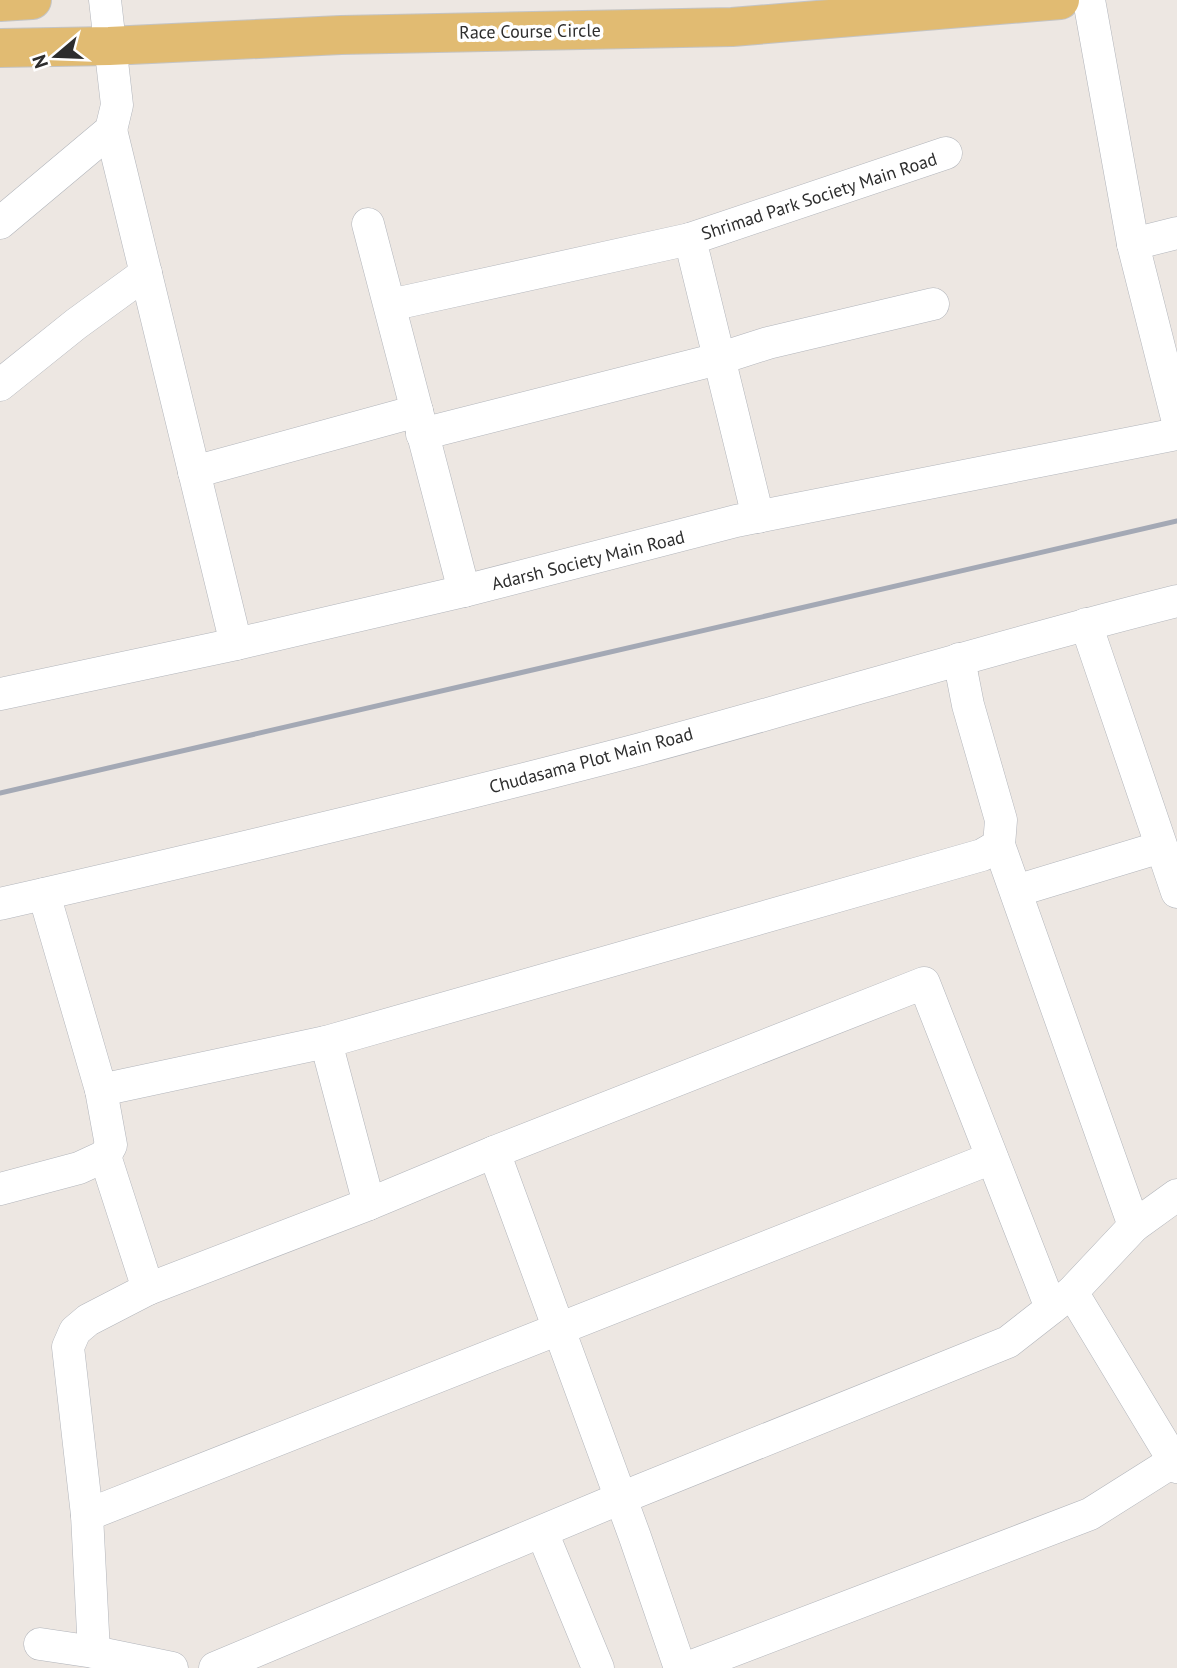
<svg xmlns="http://www.w3.org/2000/svg" width="1177" height="1668" font-family="'PT Sans',sans-serif">
	<style>
		.lines { fill: none; stroke-linecap: round; stroke-linejoin: round }
		.minor-casing { stroke: #b2b5bb; stroke-width: 33 }
		.major-casing { stroke: #c4c4c4; stroke-width: 40 }
		.minor { stroke: #fff; stroke-width: 32 }
		.major { stroke: #e1bb72; stroke-width: 38 }
		.rail { stroke: #a4a9b5; stroke-width: 5 }
		.labels { text-anchor: middle; dominant-baseline: central; stroke-width: 7; stroke-linejoin: round; paint-order: stroke }
		.street-label { font-size: 18px; fill: #2d2d2d; stroke: #fff }
	</style>
	<rect width="100%" height="100%" fill="#ede7e2"/>
	<g class="lines">
		<g class="minor-casing">
			<g id="minor">
				<polyline points="1089,0 1133,244 1177,418"/>
				<polyline points="111,130 236,644"/>
				<polyline points="0,223 111,130 117,105 105,0"/>
				<polyline points="368,224 464,591"/>
				<polyline points="1133,244 1177,233"/>
				<polyline points="390,305 690,239"/>
				<polyline points="0,385 76,324 146,273"/>
				<polyline points="422,434 718,359 768,343 933,304"/>
				<polyline points="194,472 417,411"/>
				<polyline points="758,517 690,239 946,153"/>
				<polyline points="1086,624 1177,892"/>
				<polyline points="0,694 236,644 464,591 736,521 1177,434"/>
				<polyline points="999,845 1134,1226 1177,1195"/>
				<polyline points="1016,891 1161,847"/>
				<path d="M0 904C214 855 428 805 641 749 820 701 997 646 1177 601"/>
				<polyline points="326,1042 369,1204"/>
				<polyline points="101,1090 326,1042 982,855 999,845 1001,820 968,705 959,659"/>
				<polyline points="494,1152 924,983 1051,1308"/>
				<polyline points="105,1156 148,1289 369,1204 494,1152 635,1537 680,1668"/>
				<polyline points="0,1189 79,1168 105,1156 111,1145 101,1090 44,894"/>
				<polyline points="1134,1226 1072,1292 1174,1461 1177,1458"/>
				<polyline points="87,1515 992,1158"/>
				<polyline points="542,1532 598,1668"/>
				<polyline points="40,1644 94,1652 172,1668"/>
				<polyline points="94,1652 87,1515 68,1347 75,1331 88,1320 148,1289"/>
				<polyline points="215,1668 621,1498 1008,1342 1072,1292"/>
				<polyline points="687,1668 1090,1514 1174,1461 1177,1467"/>
			</g>
		</g>
		<g class="major-casing">
			<g id="major">
				<polyline points="0,2 32,0"/>
				<polyline points="0,48 109,46 341,35 732,27 1060,0"/>
			</g>
		</g>
		<use href="#minor" class="minor"/>
		<use href="#major" class="major"/>
		<polyline class="rail" points="0,793 1177,521"/>
	</g>
	<g class="labels">
		<g class="street-label">
			<text transform="translate(530 31) rotate(-1)">Race Course Circle</text>
			<text transform="translate(819 196) rotate(-18)">Shrimad Park Society Main Road</text>
			<text transform="translate(588 560) rotate(-14)">Adarsh Society Main Road</text>
			<text transform="translate(591 760) rotate(-15)">Chudasama Plot Main Road</text>
		</g>
	</g>
	<g transform="translate(56 56) rotate(251)" stroke="#ffffff" stroke-width="5" paint-order="stroke">
	<path d="M0-5L12 26L0 18L-12 26Z" fill="#2d2d2d"/>
	<text y="-10" font-size="19" font-weight="bold" text-anchor="middle" fill="#2d2d2d">N</text>
	</g>
</svg>
